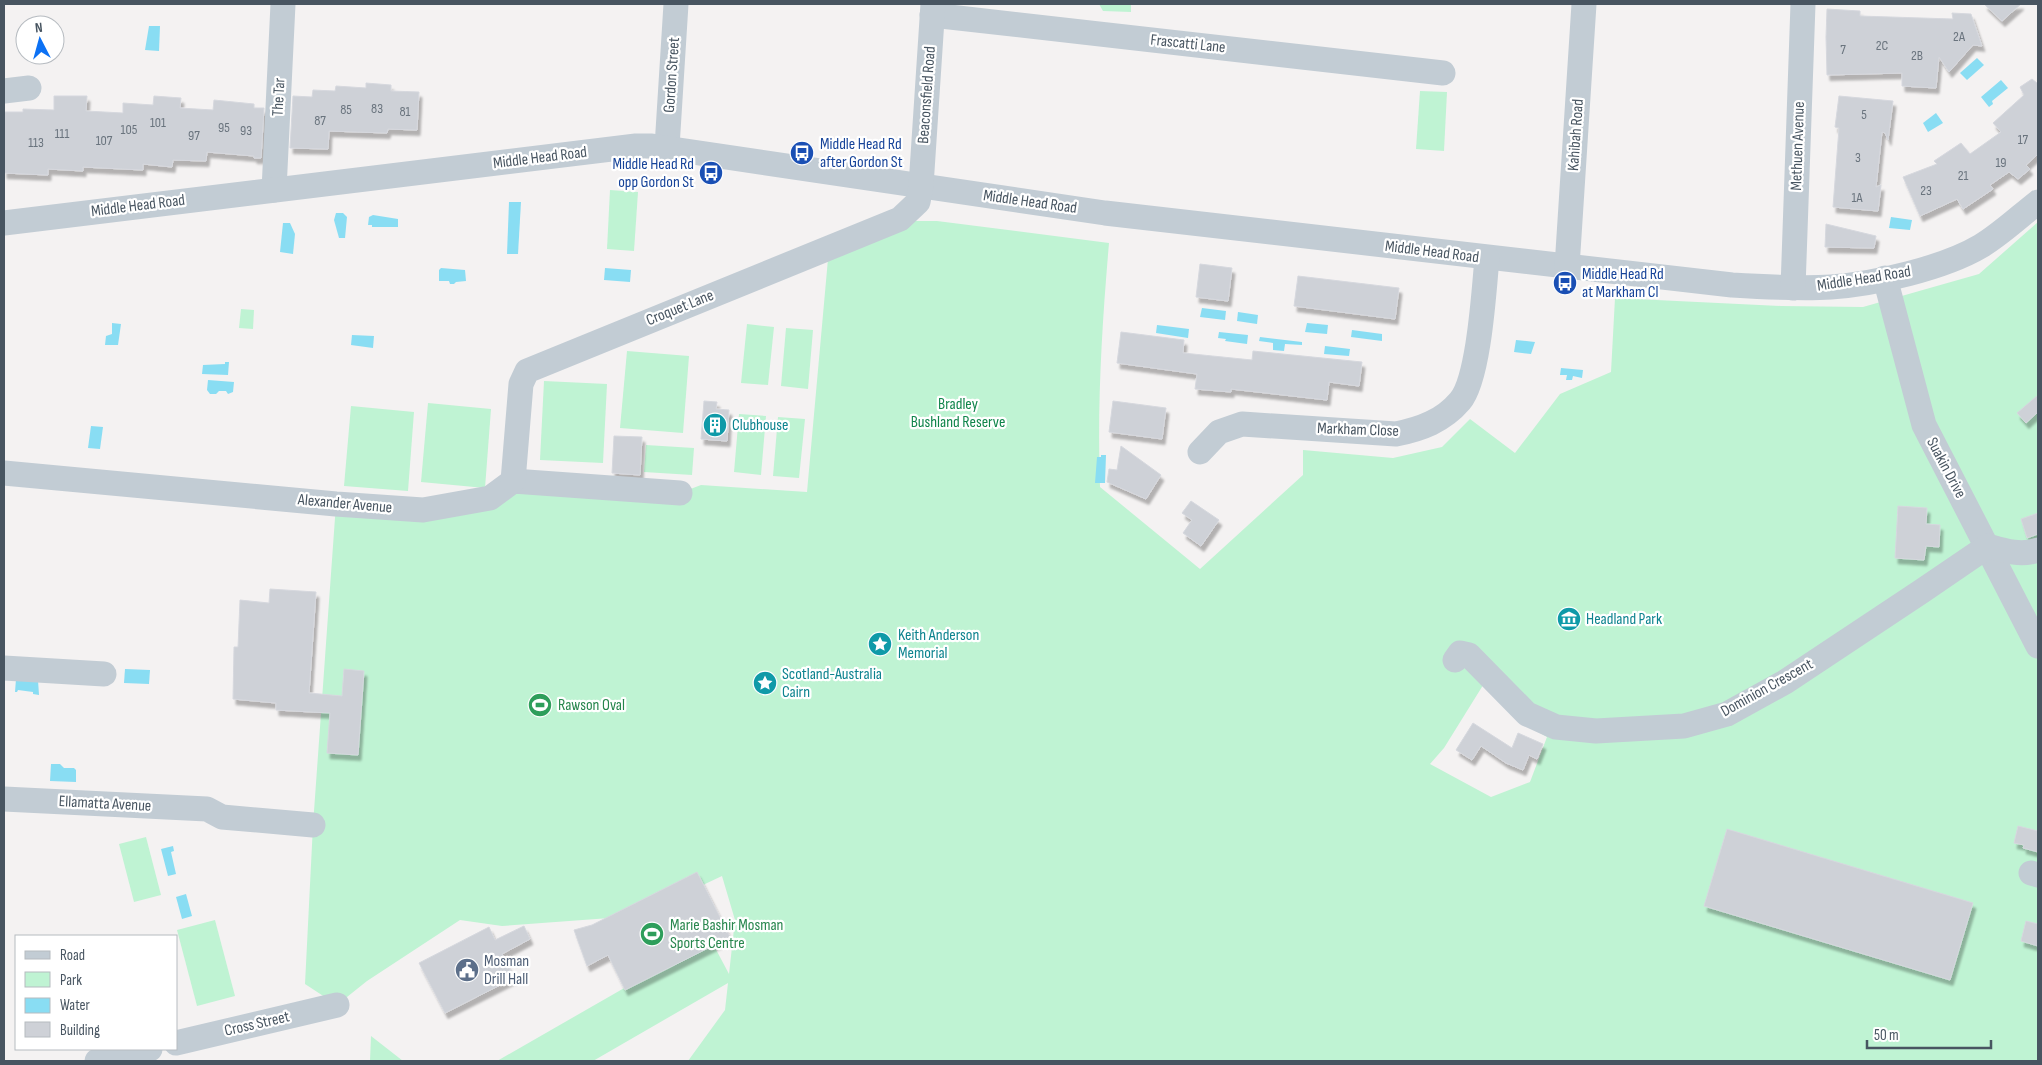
<svg xmlns="http://www.w3.org/2000/svg" width="2042" height="1065" font-family="'Sofia Sans Condensed',sans-serif">
	<style>
		.green { fill: #bff3d3; fill-rule: evenodd }
		.water { fill: #89ddf3 }
		.building { fill: #ced1d7; stroke: #d6d8de; filter: url(#shadow) }
		.lines { fill: none; stroke-linecap: round; stroke-linejoin: round }
		.minor { stroke: #c2ccd4; stroke-width: 25 }
		.labels { text-anchor: middle; dominant-baseline: central; stroke-width: 4.5; stroke-linejoin: round; paint-order: stroke }
		.number-label { font-size: 14px; fill: #6a747e }
		.street-label { font-size: 16px; fill: #485561; stroke: #fff }
		.transit-label { font-size: 16px; fill: #164399; stroke: #fff; text-anchor: start }
		.park-label { font-size: 16px; fill: #10854b; stroke: #fff }
		.culture-label { font-size: 16px; fill: #0d838f; stroke: #fff; text-anchor: start }
		.leisure-label { font-size: 16px; fill: #27864d; stroke: #fff; text-anchor: start }
		.service-label { font-size: 16px; fill: #4e5e75; stroke: #fff; text-anchor: start }
	</style>
	<defs>
		<filter id="shadow"><feDropShadow dx="3" dy="5.5" stdDeviation="1" flood-color="#0004"/></filter>
	</defs>
	<rect width="100%" height="100%" fill="#f4f2f2"/>
	<g class="green">
		<polygon points="1099,4 1131,4 1131,12 1103,11"/>
		<polygon points="1420,91 1447,92 1444,151 1416,149"/>
		<polygon points="610,190 638,192 634,251 607,249"/>
		<path d="M913 221H937L1109 243C1102 324 1097 406 1100 487L1200 569 1303 475V450L1393 458 1442 447 1470 419 1515 453 1560 394 1611 372 1615 298 1781 306 1863 307 1979 274 2038 222V1061H688L725 1010 728 983 593 1061H497L633 983 712 942 729 974 735 920 722 876 637 916 502 926 460 920 367 981 337 1005 305 984 313 825 336 504 423 510 513 481 680 493 701 485 807 492 828 259ZM1485 682 1521 722 1547 737 1530 782 1491 797 1430 764 1444 748Z"/>
		<polygon points="241,309 254,310 253,329 239,328"/>
		<polygon points="747,324 774,327 768,385 741,383"/>
		<polygon points="786,328 813,330 808,389 781,386"/>
		<polygon points="627,351 689,356 683,433 620,428"/>
		<polygon points="544,381 607,384 603,463 540,460"/>
		<polygon points="428,403 491,409 485,488 421,482"/>
		<polygon points="351,406 414,412 408,491 344,486"/>
		<polygon points="739,414 766,416 761,475 734,472"/>
		<polygon points="778,417 805,419 799,478 773,476"/>
		<polygon points="646,445 694,448 692,475 644,472"/>
		<polygon points="146,837 161,895 134,902 119,844"/>
		<polygon points="215,920 235,996 197,1006 177,930"/>
		<polygon points="371,1036 403,1061 370,1061"/>
	</g>
	<g class="water">
		<polygon points="149,26 160,26 159,51 145,50"/>
		<polygon points="1977,58 1984,65 1967,80 1960,73"/>
		<polygon points="2001,80 2008,88 1992,101 1993,104 1989,107 1981,97"/>
		<polygon points="1936,113 1943,123 1928,132 1923,123"/>
		<polygon points="509,202 521,202 518,254 507,254"/>
		<polygon points="336,213 343,213 347,217 345,238 339,238 334,220"/>
		<polygon points="373,215 398,219 398,227 372,227 372,225 368,225 369,217"/>
		<polygon points="1891,217 1912,220 1910,230 1889,228"/>
		<polygon points="283,223 290,223 295,234 293,254 280,252"/>
		<polygon points="441,268 465,270 466,281 456,282 454,284 450,284 449,281 439,281 439,270"/>
		<polygon points="605,268 631,270 630,282 604,280"/>
		<polygon points="1202,308 1226,311 1225,320 1200,317"/>
		<polygon points="1238,312 1258,315 1257,324 1237,321"/>
		<polygon points="112,323 121,324 118,345 105,345 106,336 112,334"/>
		<polygon points="1307,323 1328,325 1327,334 1305,332"/>
		<polygon points="1157,325 1189,329 1188,338 1156,333"/>
		<polygon points="1352,330 1382,334 1382,341 1351,337"/>
		<polygon points="1219,332 1248,335 1247,344 1225,341 1226,339 1218,338"/>
		<polygon points="352,335 374,336 373,348 351,345"/>
		<polygon points="1260,337 1302,342 1302,345 1285,344 1284,351 1273,350 1273,343 1259,341"/>
		<polygon points="1516,340 1535,342 1531,354 1514,352"/>
		<polygon points="1325,346 1350,349 1349,356 1324,354"/>
		<polygon points="225,362 229,362 228,375 202,374 203,365 225,364"/>
		<polygon points="1561,368 1583,370 1582,378 1573,376 1572,380 1566,380 1567,375 1560,375"/>
		<polygon points="208,380 234,382 233,392 228,394 226,391 219,391 216,394 210,394 207,390"/>
		<polygon points="91,426 103,427 100,449 88,448"/>
		<polygon points="1101,455 1106,455 1105,483 1095,483 1097,457 1101,457"/>
		<polygon points="125,669 150,670 149,684 124,683"/>
		<polygon points="16,679 38,680 39,695 33,694 33,692 18,690 17,692 15,692"/>
		<polygon points="51,764 60,764 64,768 74,768 76,770 76,782 50,781"/>
		<polygon points="173,846 174,851 171,852 176,874 168,876 161,849"/>
		<polygon points="186,894 192,916 182,919 176,897"/>
	</g>
	<g class="building">
		<polygon points="1984,4 2021,4 2002,21"/>
		<polygon points="1827,9 1860,11 1860,16 1953,19 1952,13 1971,14 1982,46 1973,45 1949,72 1939,57 1936,88 1902,86 1902,73 1827,75 1826,37"/>
		<polygon points="2032,79 2037,83 2038,82 2038,154 2026,165 2030,169 2018,179 2009,172 1990,185 1993,189 1963,209 1957,199 1920,216 1903,177 1937,164 1934,161 1961,143 1970,154 2001,132 1993,123 2024,95 2020,87"/>
		<polygon points="366,83 391,85 391,91 419,92 417,130 388,129 387,133 329,131 328,149 290,148 293,96 312,97 313,90 335,91 336,86 366,88"/>
		<polygon points="54,96 87,96 86,111 123,113 123,103 153,105 154,96 181,98 180,108 213,110 214,100 254,104 254,108 264,108 261,158 254,158 254,156 207,152 206,161 173,160 172,167 143,164 143,170 83,167 83,171 48,169 48,175 4,173 4,112 23,112 23,109 54,110"/>
		<polygon points="1839,96 1893,101 1888,140 1885,133 1882,132 1876,187 1881,185 1878,211 1833,207 1839,128 1835,127"/>
		<polygon points="1826,224 1876,236 1874,248 1825,247"/>
		<polygon points="1200,264 1232,268 1228,301 1196,297"/>
		<polygon points="1298,276 1399,288 1395,319 1294,306"/>
		<polygon points="1121,332 1184,340 1183,353 1252,360 1253,351 1362,362 1359,386 1329,382 1327,400 1231,389 1231,392 1195,389 1197,374 1117,363"/>
		<polygon points="2038,395 2038,412 2026,423 2017,413"/>
		<polygon points="704,401 717,402 716,409 729,410 727,441 701,439"/>
		<polygon points="1113,401 1166,408 1162,439 1109,432"/>
		<polygon points="614,436 642,437 640,475 612,473"/>
		<polygon points="1121,446 1161,475 1146,499 1107,482 1109,469 1117,470"/>
		<polygon points="1191,501 1219,520 1201,546 1183,533 1192,520 1182,513"/>
		<polygon points="1898,506 1927,508 1926,524 1940,525 1939,547 1926,546 1924,560 1895,558"/>
		<polygon points="2038,513 2038,534 2027,538 2021,519"/>
		<polygon points="270,589 316,592 309,693 342,696 344,669 364,671 358,755 327,753 330,713 276,710 276,703 233,699 234,647 238,647 240,600 269,603"/>
		<polygon points="1473,723 1512,748 1518,733 1543,744 1537,759 1529,755 1523,770 1506,763 1481,746 1472,760 1456,750"/>
		<polygon points="2018,826 2038,831 2038,852 2023,848 2024,845 2014,843"/>
		<polygon points="1727,829 1973,903 1950,980 1704,906"/>
		<polygon points="697,872 730,937 625,990 608,955 587,966 574,930 592,925"/>
		<polygon points="2026,921 2038,924 2038,946 2021,941"/>
		<polygon points="524,926 530,939 502,954 514,978 445,1013 419,963 489,927 495,940"/>
	</g>
	<g class="lines">
		<g class="minor">
			<polyline points="932,15 1443,73"/>
			<polyline points="4,91 29,88"/>
			<polyline points="667,147 676,4"/>
			<polyline points="274,190 283,4"/>
			<path d="M4 223 636 146H652L1105 213 1732 285C1765 287 1798 289 1831 287 1875 284 1944 268 1981 246 2001 234 2020 216 2038 202"/>
			<polyline points="1567,267 1584,4"/>
			<polyline points="1885,278 1924,425 2038,646"/>
			<polyline points="1793,288 1803,4"/>
			<path d="M1200 452 1219 432 1242 424 1396 434C1421 429 1443 421 1460 401 1479 379 1484 290 1487 258"/>
			<polyline points="4,473 336,504 423,510 490,498 513,481 680,493"/>
			<polyline points="513,481 521,384 527,371 900,219 918,202 921,186 933,4"/>
			<path d="M1455 660 1460 653 1469 655 1527 714 1556 727 1596 731 1684 726 1727 714 1785 682 1922 591 1988 546C2005 551 2021 556 2038 550"/>
			<polyline points="4,668 104,674"/>
			<polyline points="4,799 207,809 222,817 313,825"/>
			<polyline points="2031,873 2038,875"/>
			<polyline points="176,1043 337,1005"/>
			<polyline points="97,1061 150,1049"/>
		</g>
	</g>
	<defs>
		<g id="bus-disc" transform="scale(1.25)"><circle r="9.5" fill="#1a4fb4" stroke="#fff"/><path d="M-5-6H5V4H4V6H2V4H-2V6H-4V4H-5ZM-3.5-4V0h7V-4ZM-3.5 1.2v1.5H-2V1.2ZM2 1.2v1.5H3.5V1.2Z" fill="#fff"/></g>
		<g id="building-disc" transform="scale(1.25)"><circle r="9.5" fill="#0f9aa8" stroke="#fff"/><path d="M-4-6H4V6H1V3H-1V6H-4ZM-2.5-4.3h1.7v1.8h-1.7ZM.8-4.3h1.7v1.8H.8ZM-2.5-1h1.7V.8h-1.7ZM.8-1h1.7V.8H.8Z" fill="#fff"/></g>
		<g id="museum-disc" transform="scale(1.25)"><circle r="9.5" fill="#0f9aa8" stroke="#fff"/><path d="M0-6L6-3V-2H-6V-3ZM-5-1h2V3h-2ZM-1-1h2V3h-2ZM3-1h2V3H3ZM-6 4H6V6H-6Z" fill="#fff"/></g>
		<g id="sight-disc" transform="scale(1.25)"><circle r="9.5" fill="#0f9aa8" stroke="#fff"/><path d="M0-6L1.8-2.2L6-1.7L2.9 1.2L3.7 5.4L0 3.3L-3.7 5.4L-2.9 1.2L-6-1.7L-1.8-2.2Z" fill="#fff"/></g>
		<g id="stadium-disc" transform="scale(1.25)"><circle r="9.5" fill="#2e9e5b" stroke="#fff"/><path d="M0-5a6.5 5 0 1 0 0 10a6.5 5 0 1 0 0-10ZM-3.5-1.8h7v3.6h-7Z" fill="#fff"/></g>
		<g id="civic-disc" transform="scale(1.25)"><circle r="9.5" fill="#5c6f8a" stroke="#fff"/><path d="M-.6-6.5H3V-4.5H.6V-3L4-1V1h2V6H-6V1h2V-1L-.6-3ZM-1.2 2.5V6h2.4V2.5Z" fill="#fff"/></g>
	</defs>
	<g fill-rule="evenodd">
		<use href="#bus-disc" x="802" y="153"/>
		<use href="#bus-disc" x="711" y="173"/>
		<use href="#bus-disc" x="1565" y="283"/>
		<use href="#building-disc" x="715" y="425"/>
		<use href="#museum-disc" x="1569" y="619"/>
		<use href="#sight-disc" x="880" y="644"/>
		<use href="#sight-disc" x="765" y="683"/>
		<use href="#stadium-disc" x="540" y="705"/>
		<use href="#stadium-disc" x="652" y="934"/>
		<use href="#civic-disc" x="467" y="970"/>
	</g>
	<g class="labels">
		<g class="number-label">
			<text x="1959" y="36">2A</text>
			<text x="1882" y="45">2C</text>
			<text x="1843" y="49">7</text>
			<text x="1917" y="55">2B</text>
			<text x="377" y="108">83</text>
			<text x="346" y="109">85</text>
			<text x="405" y="111">81</text>
			<text x="1864" y="114">5</text>
			<text x="320" y="120">87</text>
			<text x="158" y="122">101</text>
			<text x="224" y="127">95</text>
			<text x="129" y="129">105</text>
			<text x="246" y="130">93</text>
			<text x="62" y="133">111</text>
			<text x="194" y="135">97</text>
			<text x="2023" y="139">17</text>
			<text x="104" y="140">107</text>
			<text x="36" y="142">113</text>
			<text x="1858" y="157">3</text>
			<text x="2001" y="162">19</text>
			<text x="1963" y="175">21</text>
			<text x="1926" y="190">23</text>
			<text x="1857" y="197">1A</text>
		</g>
		<g class="street-label">
			<text transform="translate(1188 44) rotate(6)">Frascatti Lane</text>
			<text transform="translate(672 75) rotate(-86)">Gordon Street</text>
			<text transform="translate(927 95) rotate(-86)">Beaconsfield Road</text>
			<text transform="translate(279 97) rotate(-87)">The Tar</text>
			<text transform="translate(1576 135) rotate(-86)">Kahibah Road</text>
			<text transform="translate(1798 146) rotate(-88)">Methuen Avenue</text>
			<text transform="translate(540 158) rotate(-7)">Middle Head Road</text>
			<text transform="translate(1030 202) rotate(8)">Middle Head Road</text>
			<text transform="translate(138 206) rotate(-7)">Middle Head Road</text>
			<text transform="translate(1432 252) rotate(7)">Middle Head Road</text>
			<text transform="translate(1864 279) rotate(-9)">Middle Head Road</text>
			<text transform="translate(680 308) rotate(-22)">Croquet Lane</text>
			<text transform="translate(1358 430) rotate(2)">Markham Close</text>
			<text transform="translate(1946 468) rotate(62)">Suakin Drive</text>
			<text transform="translate(345 504) rotate(5)">Alexander Avenue</text>
			<text transform="translate(1767 688) rotate(-29)">Dominion Crescent</text>
			<text transform="translate(105 804) rotate(3)">Ellamatta Avenue</text>
			<text transform="translate(257 1024) rotate(-13)">Cross Street</text>
		</g>
		<g class="transit-label">
			<text x="820" y="144">Middle Head Rd<tspan x="820" dy="18">after Gordon St</tspan></text>
			<text x="694" y="164" text-anchor="end">Middle Head Rd<tspan x="694" dy="18">opp Gordon St</tspan></text>
			<text x="1582" y="274">Middle Head Rd<tspan x="1582" dy="18">at Markham Cl</tspan></text>
		</g>
		<g class="park-label">
			<text x="958" y="404">Bradley<tspan x="958" dy="18">Bushland Reserve</tspan></text>
		</g>
		<g class="culture-label">
			<text x="732" y="425">Clubhouse</text>
			<text x="1586" y="619">Headland Park</text>
			<text x="898" y="635">Keith Anderson<tspan x="898" dy="18">Memorial</tspan></text>
			<text x="782" y="674">Scotland-Australia<tspan x="782" dy="18">Cairn</tspan></text>
		</g>
		<g class="leisure-label">
			<text x="558" y="705">Rawson Oval</text>
			<text x="670" y="925">Marie Bashir Mosman<tspan x="670" dy="18">Sports Centre</tspan></text>
		</g>
		<g class="service-label">
			<text x="484" y="961">Mosman<tspan x="484" dy="18">Drill Hall</tspan></text>
		</g>
	</g>
	<rect width="2042" height="1065" fill="none" stroke="#485561" stroke-width="10"/>
	<rect x="15" y="935" width="162" height="115" fill="#ffffff" stroke="#b6bbc0"/>
	<rect x="25" y="951" width="25" height="8" fill="#c2ccd4" stroke="#b6bbc0"/>
	<text x="60" y="960" font-size="15" fill="#485561">Road</text>
	<rect x="25" y="972" width="25" height="15" fill="#bff3d3" stroke="#b6bbc0"/>
	<text x="60" y="985" font-size="15" fill="#485561">Park</text>
	<rect x="25" y="998" width="25" height="15" fill="#89ddf3" stroke="#b6bbc0"/>
	<text x="60" y="1010" font-size="15" fill="#485561">Water</text>
	<rect x="25" y="1022" width="25" height="15" fill="#ced1d7" stroke="#b6bbc0"/>
	<text x="60" y="1035" font-size="15" fill="#485561">Building</text>
	<g transform="translate(40 40) rotate(354)"><circle r="24" fill="#ffffff" stroke="#b6bbc0"/>
	<path d="M0-4L9 19L0 12L-9 19Z" fill="#0c71f4"/>
	<text y="-8" font-size="14" font-weight="bold" text-anchor="middle" fill="#485561">N</text>
	</g>
	<path d="M1867 1040v8h124v-8" fill="none" stroke="#485561" stroke-width="2.5"/>
	<text x="1874" y="1040" font-size="15" fill="#485561" stroke="#ffffff" stroke-width="4" paint-order="stroke">50 m</text>
</svg>
